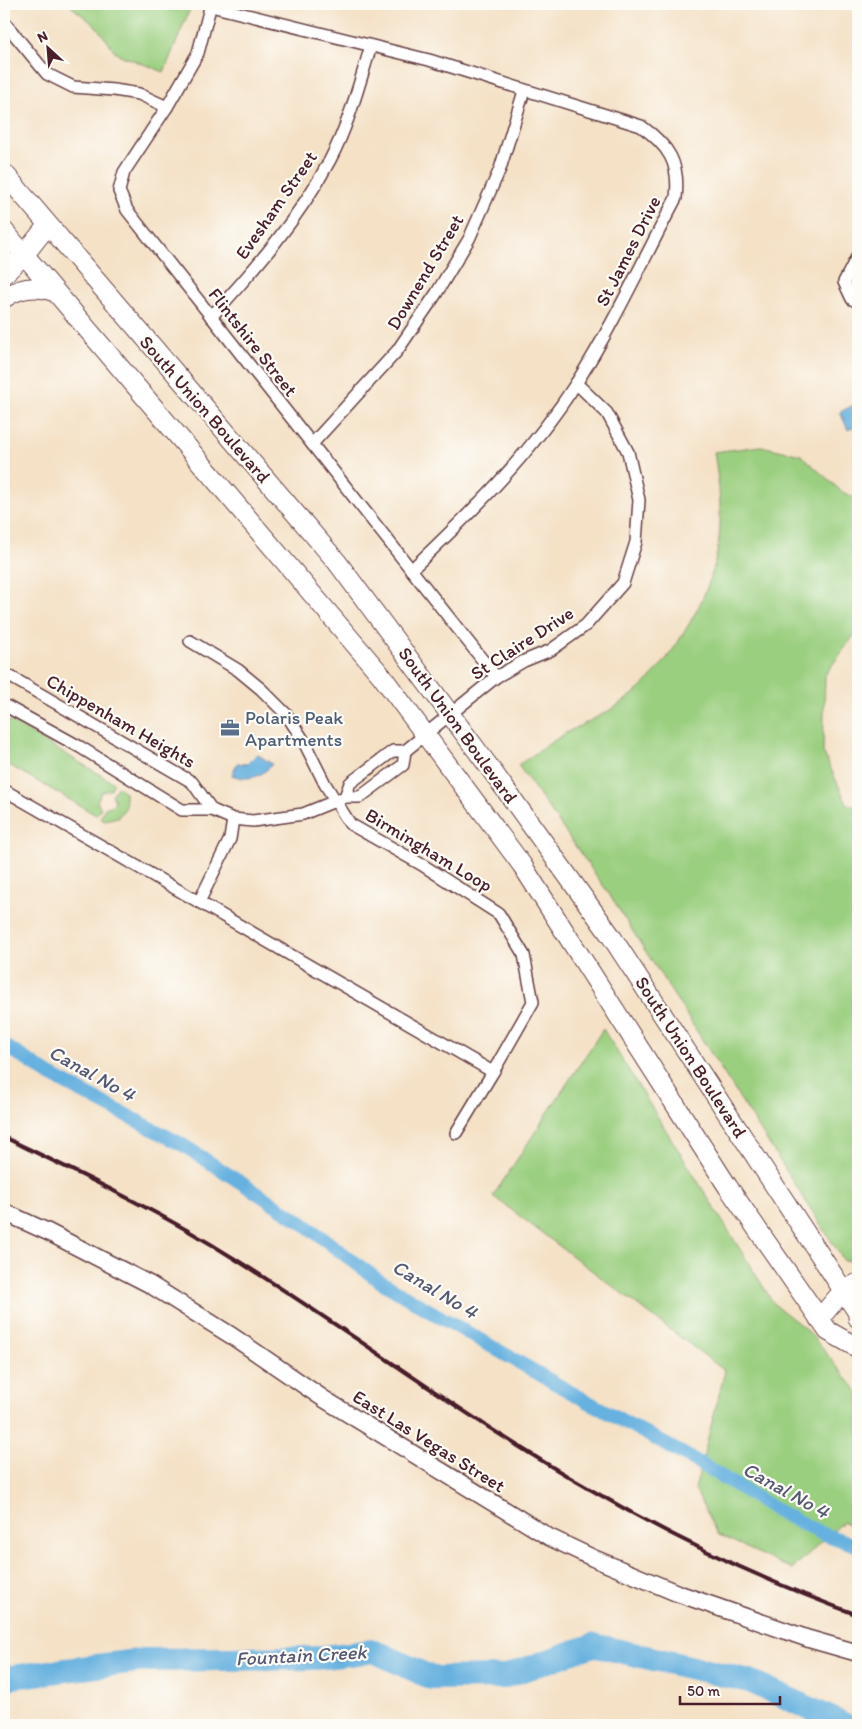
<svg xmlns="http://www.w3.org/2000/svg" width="862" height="1729" font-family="Itim,sans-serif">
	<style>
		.green { fill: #9bcf80; stroke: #727756 }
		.water { fill: #66b1df; stroke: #586885 }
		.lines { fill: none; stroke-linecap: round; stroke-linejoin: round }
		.canal { stroke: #66b1df; stroke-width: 14 }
		.river { stroke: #66b1df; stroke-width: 24 }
		.street-casing { stroke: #643c42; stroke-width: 14 }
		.secondary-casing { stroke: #643c42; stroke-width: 19 }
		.primary-casing { stroke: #643c42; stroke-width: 21 }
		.street { stroke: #fff; stroke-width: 11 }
		.secondary { stroke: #fff; stroke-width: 16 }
		.primary { stroke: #fff; stroke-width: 19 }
		.rail { stroke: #4a1f2b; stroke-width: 4 }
		.labels { text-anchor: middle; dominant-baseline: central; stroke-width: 4.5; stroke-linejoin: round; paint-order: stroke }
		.street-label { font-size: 19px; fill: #4a1f2b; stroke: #fdfcf7 }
		.service-label { font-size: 19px; fill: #4e5e75; stroke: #fdfcf7; text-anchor: start }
		.water-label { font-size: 20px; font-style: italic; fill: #555973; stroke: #fdfcf7 }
	</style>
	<rect width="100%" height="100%" fill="#fdfcf7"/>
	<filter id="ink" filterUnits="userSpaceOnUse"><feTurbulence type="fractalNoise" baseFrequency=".02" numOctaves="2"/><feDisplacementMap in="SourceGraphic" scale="10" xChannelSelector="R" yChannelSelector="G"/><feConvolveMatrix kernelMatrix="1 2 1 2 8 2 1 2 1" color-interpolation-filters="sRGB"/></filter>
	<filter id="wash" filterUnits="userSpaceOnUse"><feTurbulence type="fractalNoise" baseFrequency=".0096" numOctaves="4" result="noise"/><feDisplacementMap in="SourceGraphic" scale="20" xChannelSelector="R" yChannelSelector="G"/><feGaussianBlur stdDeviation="1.12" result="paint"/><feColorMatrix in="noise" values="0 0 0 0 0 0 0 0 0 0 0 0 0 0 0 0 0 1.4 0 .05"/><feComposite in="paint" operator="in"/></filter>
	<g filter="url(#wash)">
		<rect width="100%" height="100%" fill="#f4e1c6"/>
		<g class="green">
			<polygon points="68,4 192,4 164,72 117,54 96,26"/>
			<path d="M761 446 801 455 842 492 858 499V630L825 675 823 752 847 804 858 807V1259L844 1261 607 891 518 765C534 755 549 743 566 733 588 721 611 712 632 695 652 679 670 656 683 634 723 571 726 525 714 452Z"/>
			<polygon points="10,721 114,783 110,790 101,792 97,802 101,808 96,815 4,762 4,722"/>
			<polygon points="118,786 125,793 126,807 118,817 105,820 100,818 105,808 113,805 115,801 112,795"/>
			<polygon points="603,1029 774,1304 808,1331 858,1392 858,1527 843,1522 792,1569 717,1534 695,1489 725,1371 493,1196"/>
		</g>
		<g class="water">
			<polygon points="858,403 858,425 848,430 840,412"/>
			<path d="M257 754 272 764C261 778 248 781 232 775L237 763 247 764Z"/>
		</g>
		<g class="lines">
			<polyline class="canal" points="4,1045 50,1075 183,1145 300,1221 378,1280 418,1304 565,1389 703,1465 779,1512 821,1533 858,1546"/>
			<polyline class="river" points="4,1678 144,1660 316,1658 374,1651 432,1678 503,1677 593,1645 750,1681 845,1725"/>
		</g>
	</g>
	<g filter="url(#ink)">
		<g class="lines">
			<g class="street-casing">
				<g id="street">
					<polyline points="211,4 198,53 167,107 124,172 119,191 127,210 496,677"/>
					<path d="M211 6 429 60 641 126C669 146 680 163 676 198 643 260 614 324 577 382 531 454 472 512 411 570"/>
					<polyline points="4,22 47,74 73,87 114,90 139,94 167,107"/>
					<polyline points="858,255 844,282 852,299 858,302"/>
					<path d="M211 317C256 268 299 218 330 160 349 124 359 84 371 46"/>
					<polyline points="312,444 397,351 436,294 469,239 500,169 524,91"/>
					<polyline points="190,641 238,670 261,689 286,714 302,738 325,784 350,824 424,866 499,914 524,955 533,1002 493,1072 199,902 230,839 233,819"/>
					<polyline points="4,673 192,782 212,810"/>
					<polyline points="4,705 80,747 182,810 212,810 233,819 253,821 303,814 345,797 360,797 403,765 405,751"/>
					<polyline points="4,790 199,902"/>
					<polyline points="345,797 350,783 393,751 405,751 496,677 524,661 551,650 586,625 623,583 636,542 639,500 628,452 607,413 576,383"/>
					<polyline points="456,1133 493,1072"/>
				</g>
			</g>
			<g class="secondary-casing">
				<polyline id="secondary" points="4,1212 48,1232 149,1284 232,1336 324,1399 549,1537 593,1558 677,1593 809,1639 858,1653"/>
			</g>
			<g class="primary-casing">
				<g id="primary">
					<polyline points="4,173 337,562 487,764 611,936 858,1313 858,1318"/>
					<polyline points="4,231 381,675 522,865 728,1187 828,1331 858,1348"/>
					<polyline points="4,274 24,255 47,226"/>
					<path d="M4 298C20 287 37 285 55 292"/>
					<polyline points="819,1319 843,1291 858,1283"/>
				</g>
			</g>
			<use href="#street" class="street"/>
			<use href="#secondary" class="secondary"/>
			<use href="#primary" class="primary"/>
			<path class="rail" d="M4 1137C82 1175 161 1212 235 1259 356 1335 471 1422 595 1492 679 1541 767 1582 858 1615"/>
		</g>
	</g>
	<defs>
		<g id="office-bare" transform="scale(1.5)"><path d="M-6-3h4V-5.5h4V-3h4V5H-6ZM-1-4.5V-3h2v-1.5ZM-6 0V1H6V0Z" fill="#5c6f8a" stroke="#fdfcf7" stroke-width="2.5" paint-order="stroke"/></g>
	</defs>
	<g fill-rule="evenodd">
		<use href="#office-bare" x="230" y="728"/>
	</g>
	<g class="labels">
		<g class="street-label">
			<text transform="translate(276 205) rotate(-55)">Evesham Street</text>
			<text transform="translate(628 251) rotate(-63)">St James Drive</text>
			<text transform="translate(425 272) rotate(-59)">Downend Street</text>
			<text transform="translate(253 342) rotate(52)">Flintshire Street</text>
			<text transform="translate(205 409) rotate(49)">South Union Boulevard</text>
			<text transform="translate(522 643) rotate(-33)">St Claire Drive</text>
			<text transform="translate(121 721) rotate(30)">Chippenham Heights</text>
			<text transform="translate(458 725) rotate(54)">South Union Boulevard</text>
			<text transform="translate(429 850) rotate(31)">Birmingham Loop</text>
			<text transform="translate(691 1057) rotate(57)">South Union Boulevard</text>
			<text transform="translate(429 1441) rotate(32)">East Las Vegas Street</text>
		</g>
		<g class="service-label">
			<text x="245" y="717">Polaris Peak<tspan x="245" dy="22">Apartments</tspan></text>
		</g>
		<g class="water-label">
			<text transform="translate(92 1073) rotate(29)">Canal No 4</text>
			<text transform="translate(435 1289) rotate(31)">Canal No 4</text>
			<text transform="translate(786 1490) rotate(29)">Canal No 4</text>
			<text transform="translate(301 1655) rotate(-3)">Fountain Creek</text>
		</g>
	</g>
	<rect width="862" height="1729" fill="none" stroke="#fdfcf7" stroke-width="20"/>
	<g transform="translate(48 48) rotate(334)" stroke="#fdfcf7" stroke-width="4" paint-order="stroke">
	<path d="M0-4L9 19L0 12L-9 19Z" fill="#4a1f2b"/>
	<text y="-8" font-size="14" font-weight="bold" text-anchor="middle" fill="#4a1f2b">N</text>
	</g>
	<path d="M680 1696v8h100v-8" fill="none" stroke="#4a1f2b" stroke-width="2.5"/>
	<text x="687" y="1696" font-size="15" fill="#4a1f2b" stroke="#fdfcf7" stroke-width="4" paint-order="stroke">50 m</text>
</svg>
